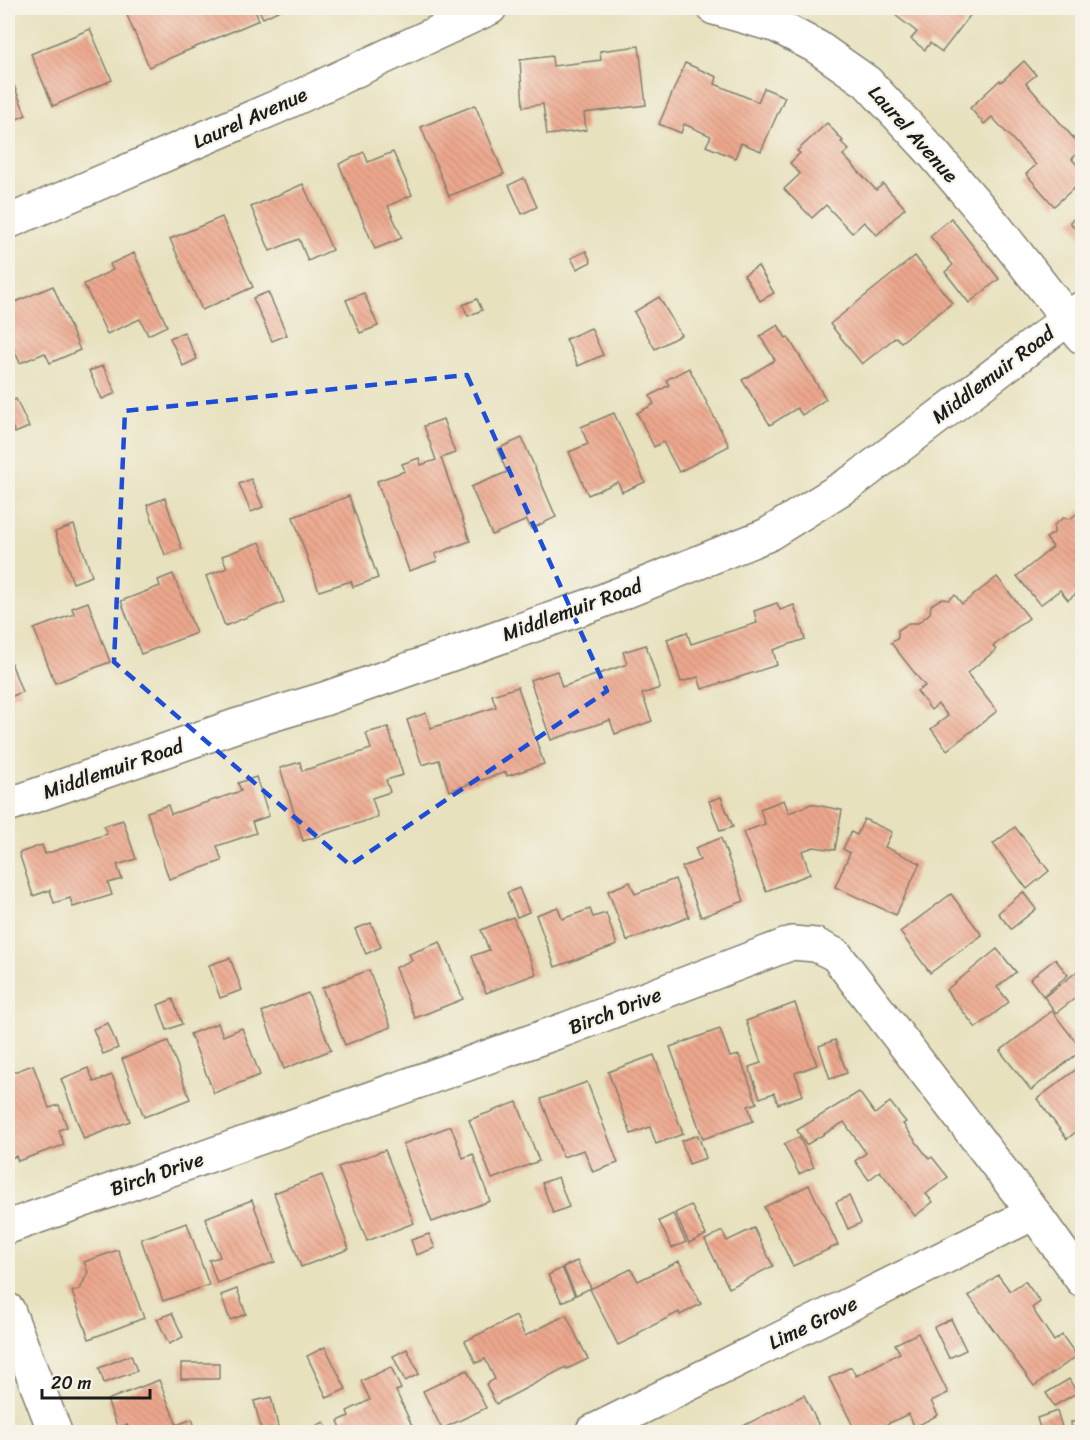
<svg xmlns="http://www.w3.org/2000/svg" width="1090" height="1440" font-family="Sriracha,sans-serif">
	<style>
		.building { fill: url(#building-back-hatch) }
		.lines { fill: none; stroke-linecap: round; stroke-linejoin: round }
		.minor-casing { stroke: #827e6d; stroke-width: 36 }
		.minor { stroke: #fff; stroke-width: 33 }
		.marked { fill: none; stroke: #1d4ed8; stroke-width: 4.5; stroke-dasharray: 12 8; stroke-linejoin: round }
		.labels { text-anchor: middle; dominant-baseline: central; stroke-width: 4.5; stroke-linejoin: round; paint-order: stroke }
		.street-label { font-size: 20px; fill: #1c1c1c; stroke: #f7f3e8 }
	</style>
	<defs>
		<pattern id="building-back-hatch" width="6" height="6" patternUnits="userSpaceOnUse" patternTransform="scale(1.5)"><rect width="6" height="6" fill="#eca78d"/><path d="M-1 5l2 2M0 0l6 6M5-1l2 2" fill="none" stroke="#ca8f79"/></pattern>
	</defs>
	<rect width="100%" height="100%" fill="#f7f3e8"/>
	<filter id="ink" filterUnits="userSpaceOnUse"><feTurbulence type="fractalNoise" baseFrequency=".0167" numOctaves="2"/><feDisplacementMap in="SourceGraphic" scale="12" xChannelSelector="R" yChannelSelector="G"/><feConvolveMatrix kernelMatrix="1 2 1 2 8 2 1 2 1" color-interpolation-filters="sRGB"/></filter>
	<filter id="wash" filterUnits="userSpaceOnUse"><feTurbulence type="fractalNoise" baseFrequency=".008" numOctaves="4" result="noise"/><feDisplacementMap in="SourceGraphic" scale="24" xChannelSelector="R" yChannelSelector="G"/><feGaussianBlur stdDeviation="1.35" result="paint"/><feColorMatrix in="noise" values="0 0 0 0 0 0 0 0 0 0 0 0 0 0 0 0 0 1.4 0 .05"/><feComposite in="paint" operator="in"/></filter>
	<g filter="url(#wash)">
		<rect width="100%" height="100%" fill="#e7e1be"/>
		<g id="blocks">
			<g class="building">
				<polygon points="124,8 254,8 259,20 149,67"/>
				<polygon points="258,8 282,8 282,9 263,18"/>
				<polygon points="886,8 965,8 972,13 942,52 930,43 925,50 911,39 917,32"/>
				<polygon points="90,29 112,80 53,106 31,54"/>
				<polygon points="639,46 646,105 584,113 586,130 547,135 543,104 523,107 520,60 552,56 553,66 601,60 600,51"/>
				<polygon points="1024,61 1036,75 1026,83 1082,148 1072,159 1082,171 1082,181 1054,206 1026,174 1036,165 992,117 984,124 970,108 1000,80 1001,82"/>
				<polygon points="685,63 717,77 715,84 758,102 764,88 785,97 761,151 741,143 735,158 706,146 711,136 684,124 681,133 659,124"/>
				<polygon points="8,71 26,115 8,123"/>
				<polygon points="475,105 504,174 449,196 421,127"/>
				<polygon points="827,123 843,141 841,142 849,150 843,155 876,190 883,184 905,208 877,235 864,222 852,233 826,205 812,218 784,189 800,174 790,163 800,153 797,151"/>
				<polygon points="364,152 368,162 393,152 412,195 388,206 402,238 375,249 339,164"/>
				<polygon points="524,178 537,207 522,214 509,185"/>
				<polygon points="303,184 332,250 308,261 299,239 270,251 251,207"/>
				<polygon points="1082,212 1082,237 1070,222"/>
				<polygon points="222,217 253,287 202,310 170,239"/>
				<polygon points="951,218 999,279 969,303 945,272 953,265 930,236"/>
				<polygon points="586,251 591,262 577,269 571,258"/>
				<polygon points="134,253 167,326 148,335 140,319 107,334 84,284 113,270 110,264"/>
				<polygon points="915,256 952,303 901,342 896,337 862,364 830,324"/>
				<polygon points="758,266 774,293 760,301 744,275"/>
				<polygon points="53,286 80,350 50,363 45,353 20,363 8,336 8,305"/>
				<polygon points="268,292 287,335 272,341 253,298"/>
				<polygon points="364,293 378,326 360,333 346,300"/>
				<polygon points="659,297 681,335 655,349 634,312"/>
				<polygon points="477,299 482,310 468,316 463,305"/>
				<polygon points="778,325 786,338 788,337 826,399 802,415 797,408 770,425 742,380 775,360 760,336"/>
				<polygon points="591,328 603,355 578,366 566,339"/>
				<polygon points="184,332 197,359 183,366 170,338"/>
				<polygon points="103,366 116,393 102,399 89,371"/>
				<polygon points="689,368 729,446 679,472 663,442 654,447 637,413 654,404 650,396 669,385 666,380"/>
				<polygon points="16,399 29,427 15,433 8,417 8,403"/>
				<polygon points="614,413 645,482 622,492 618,482 588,495 569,452 588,444 581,427"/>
				<polygon points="443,419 455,453 441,458 470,541 435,554 437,561 409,571 377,481 405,471 402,464 419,458 421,465 436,460 424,426"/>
				<polygon points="522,438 556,517 531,529 527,520 492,535 471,487 507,472 497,449"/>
				<polygon points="251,479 263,507 251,512 239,484"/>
				<polygon points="349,496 378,578 353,587 351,581 319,591 293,517"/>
				<polygon points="165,498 182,549 165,555 147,505"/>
				<polygon points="1082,510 1082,589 1068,600 1060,590 1040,605 1017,576 1053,547 1046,538 1054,533 1054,525 1063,518 1070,519"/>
				<polygon points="74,525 92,576 73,583 55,532"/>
				<polygon points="260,542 284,602 225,626 206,576 227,568 222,556"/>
				<polygon points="173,574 196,633 141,654 121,601 160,586 158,580"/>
				<polygon points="997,577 1029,618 993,646 996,650 967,673 997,711 947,750 931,729 948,716 938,704 931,710 917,691 925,686 891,643 898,638 898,630 909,623 918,623 930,613 931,605 942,598 948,600 955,595 962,604"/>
				<polygon points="88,602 110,662 55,683 34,629 74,614 72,608"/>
				<polygon points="777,603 780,610 794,605 805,639 773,650 777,665 702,689 698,677 681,682 667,639 687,632 691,644 728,632 757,623 754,611"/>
				<polygon points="646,645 660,688 642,694 652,721 615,734 610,720 551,740 530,680 557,671 562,687 627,664 623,652"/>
				<polygon points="8,654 22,692 8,698"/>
				<polygon points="518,687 544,764 507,776 506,772 449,791 439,760 422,765 407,720 426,713 431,728 496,707 492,695"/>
				<polygon points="388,727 403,775 386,780 390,792 372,798 378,817 303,841 280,768 300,762 302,771 371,749 366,733"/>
				<polygon points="256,777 269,816 252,822 256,833 217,846 222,861 169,879 147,812 168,805 171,814 241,791 238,783"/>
				<polygon points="721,797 733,827 720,831 709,801"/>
				<polygon points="784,800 789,813 811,804 842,810 835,850 814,847 802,851 810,874 766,891 743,832 765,824 760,809"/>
				<polygon points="864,819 892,832 885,847 920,863 896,915 835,887 850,853 843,849 851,832 857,835"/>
				<polygon points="123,820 136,859 117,865 122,879 108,883 112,895 73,907 70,898 54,903 50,890 33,896 19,853 42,845 45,854 107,834 104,826"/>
				<polygon points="1015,827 1049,871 1027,889 993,844"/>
				<polygon points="721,838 744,901 701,917 682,867 700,860 695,848"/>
				<polygon points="675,879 689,917 627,941 608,891 630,882 635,894"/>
				<polygon points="519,888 529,912 517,917 507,893"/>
				<polygon points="1023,892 1036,909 1011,929 998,913"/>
				<polygon points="951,894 982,935 930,973 900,932"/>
				<polygon points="558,907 562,919 590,909 593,917 606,913 617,945 555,967 536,915"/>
				<polygon points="513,917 536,974 486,993 472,956 489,950 481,930"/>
				<polygon points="371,923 381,947 366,954 355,929"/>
				<polygon points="440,942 463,999 415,1018 395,968 412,960 409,954"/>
				<polygon points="997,949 1016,972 997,987 1009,1002 976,1028 946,990"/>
				<polygon points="230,958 242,990 220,998 209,965"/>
				<polygon points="1055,959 1068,975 1043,996 1030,979"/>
				<polygon points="369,970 391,1027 345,1045 322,988"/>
				<polygon points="1079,970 1082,975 1082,993 1056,1013 1044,997"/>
				<polygon points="308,993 331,1050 284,1069 262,1012"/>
				<polygon points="173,999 182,1024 167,1030 158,1005"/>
				<polygon points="795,1003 817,1065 795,1073 803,1095 778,1104 774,1093 760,1098 749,1067 761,1063 746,1021"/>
				<polygon points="1052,1011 1082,1050 1031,1090 1000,1051"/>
				<polygon points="108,1023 118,1048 103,1054 93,1029"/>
				<polygon points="218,1023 223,1036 242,1028 260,1075 214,1093 190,1034"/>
				<polygon points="720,1029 730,1057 739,1055 757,1103 748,1106 753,1121 703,1139 670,1047"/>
				<polygon points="835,1040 847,1073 830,1079 819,1046"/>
				<polygon points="168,1041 190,1099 144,1117 122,1059"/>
				<polygon points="654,1055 683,1134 656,1144 650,1127 631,1134 608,1072"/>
				<polygon points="33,1065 49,1108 59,1105 67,1127 59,1130 64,1145 18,1161 16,1156 9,1159 8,1153 8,1142 12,1140 11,1137 8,1138 8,1074"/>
				<polygon points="1082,1065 1082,1127 1067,1139 1037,1099"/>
				<polygon points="88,1068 94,1082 112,1075 130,1121 84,1139 61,1079"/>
				<polygon points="587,1082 618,1163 593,1172 584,1150 563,1157 541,1099"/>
				<polygon points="859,1092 875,1114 890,1102 906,1122 903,1124 917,1143 929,1159 932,1157 948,1177 926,1194 933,1202 915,1216 880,1171 869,1180 855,1161 866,1153 844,1122 806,1145 797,1130"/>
				<polygon points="517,1102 539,1161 492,1179 469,1120"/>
				<polygon points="451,1126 463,1158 473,1154 490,1201 432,1222 403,1144"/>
				<polygon points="698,1135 706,1158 689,1164 681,1141"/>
				<polygon points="799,1137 814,1167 799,1174 784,1144"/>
				<polygon points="385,1150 414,1223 367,1241 338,1167"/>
				<polygon points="322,1175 349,1249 301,1267 274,1193"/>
				<polygon points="558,1177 569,1207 553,1213 542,1183"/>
				<polygon points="809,1185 838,1245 793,1266 764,1207"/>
				<polygon points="849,1196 861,1223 848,1229 836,1202"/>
				<polygon points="252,1200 275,1262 217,1283 209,1260 220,1257 205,1218"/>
				<polygon points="691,1205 706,1235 689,1243 675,1213"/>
				<polygon points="673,1214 686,1242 672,1248 659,1221"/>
				<polygon points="187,1223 209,1285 163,1301 141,1239"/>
				<polygon points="754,1228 773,1266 729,1288 705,1240 722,1231 727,1241"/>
				<polygon points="429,1234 435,1248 416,1255 411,1240"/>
				<polygon points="118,1250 144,1318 89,1339 72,1292 80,1289 88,1272 84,1262"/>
				<polygon points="577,1261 591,1288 576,1295 563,1267"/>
				<polygon points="679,1261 701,1304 680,1315 679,1312 638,1333 639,1335 618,1345 590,1289 631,1269 638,1281"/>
				<polygon points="562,1268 575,1296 562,1302 548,1275"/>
				<polygon points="998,1275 1010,1291 1025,1281 1040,1302 1032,1308 1054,1341 1062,1335 1077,1356 1034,1386 969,1296"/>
				<polygon points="237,1289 246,1314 230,1320 221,1295"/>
				<polygon points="172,1313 183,1337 169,1344 157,1319"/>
				<polygon points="566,1315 588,1359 567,1369 566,1367 496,1404 486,1384 495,1379 485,1359 476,1363 465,1341 516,1316 525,1336"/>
				<polygon points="951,1319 966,1350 949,1358 934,1327"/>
				<polygon points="918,1333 948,1393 931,1401 938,1415 915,1427 908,1414 871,1432 856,1432 829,1378 851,1367 856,1376 900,1353 895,1344"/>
				<polygon points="325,1347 346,1389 327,1398 307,1356"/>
				<polygon points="407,1349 419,1374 405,1381 393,1356"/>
				<polygon points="131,1355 137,1371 104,1383 99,1368"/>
				<rect x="181" y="1363" width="38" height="16"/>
				<polygon points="391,1367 401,1389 396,1391 415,1432 343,1432 338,1421 349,1416 347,1411 370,1400 361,1381"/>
				<polygon points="467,1370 486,1408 442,1429 423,1391"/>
				<polygon points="1069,1379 1077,1393 1054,1406 1046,1393"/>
				<polygon points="159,1380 177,1425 192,1419 197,1432 131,1432 127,1425 118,1428 107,1400"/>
				<polygon points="804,1395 822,1432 736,1432 735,1430"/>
				<polygon points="271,1397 279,1430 262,1432 254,1401"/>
				<polygon points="1057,1411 1062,1427 1041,1432 1037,1418"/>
				<polygon points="1082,1421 1082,1432 1072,1432 1071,1422"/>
				<polygon points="324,1422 329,1432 304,1432"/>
			</g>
		</g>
	</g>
	<g filter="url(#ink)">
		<use href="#blocks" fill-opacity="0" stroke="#827e6d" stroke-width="1.5"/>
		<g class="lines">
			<g class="minor-casing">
				<g id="minor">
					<polyline points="714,8 777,26 817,47 867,82 932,152 995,226 1082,337"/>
					<polyline points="8,222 279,106 490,8"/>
					<polyline points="8,805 235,726 324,699 597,603 767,535 855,480 1082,308"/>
					<polyline points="8,1227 566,1029 792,943 816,945 836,955 1034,1213 1082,1280"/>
					<polyline points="8,1310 55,1432"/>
					<polyline points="592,1432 1034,1213"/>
				</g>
			</g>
			<use href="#minor" class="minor"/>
		</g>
	</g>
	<path class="marked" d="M467 375 607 691 350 865 114 662 125 411Z"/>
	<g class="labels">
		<g class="street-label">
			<text transform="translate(250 118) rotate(-24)">Laurel Avenue</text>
			<text transform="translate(913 134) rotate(48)">Laurel Avenue</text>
			<text transform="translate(993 375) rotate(-37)">Middlemuir Road</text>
			<text transform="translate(572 610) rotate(-20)">Middlemuir Road</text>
			<text transform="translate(113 769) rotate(-19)">Middlemuir Road</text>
			<text transform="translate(615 1011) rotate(-21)">Birch Drive</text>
			<text transform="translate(157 1174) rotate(-19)">Birch Drive</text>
			<text transform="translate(813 1323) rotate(-26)">Lime Grove</text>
		</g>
	</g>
	<rect width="1090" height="1440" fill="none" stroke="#f7f3e8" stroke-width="30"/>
	<path d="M42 1389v9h108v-9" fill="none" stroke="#1c1c1c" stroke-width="3"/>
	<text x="51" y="1389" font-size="18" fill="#1c1c1c" stroke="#f7f3e8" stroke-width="4.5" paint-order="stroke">20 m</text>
</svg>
